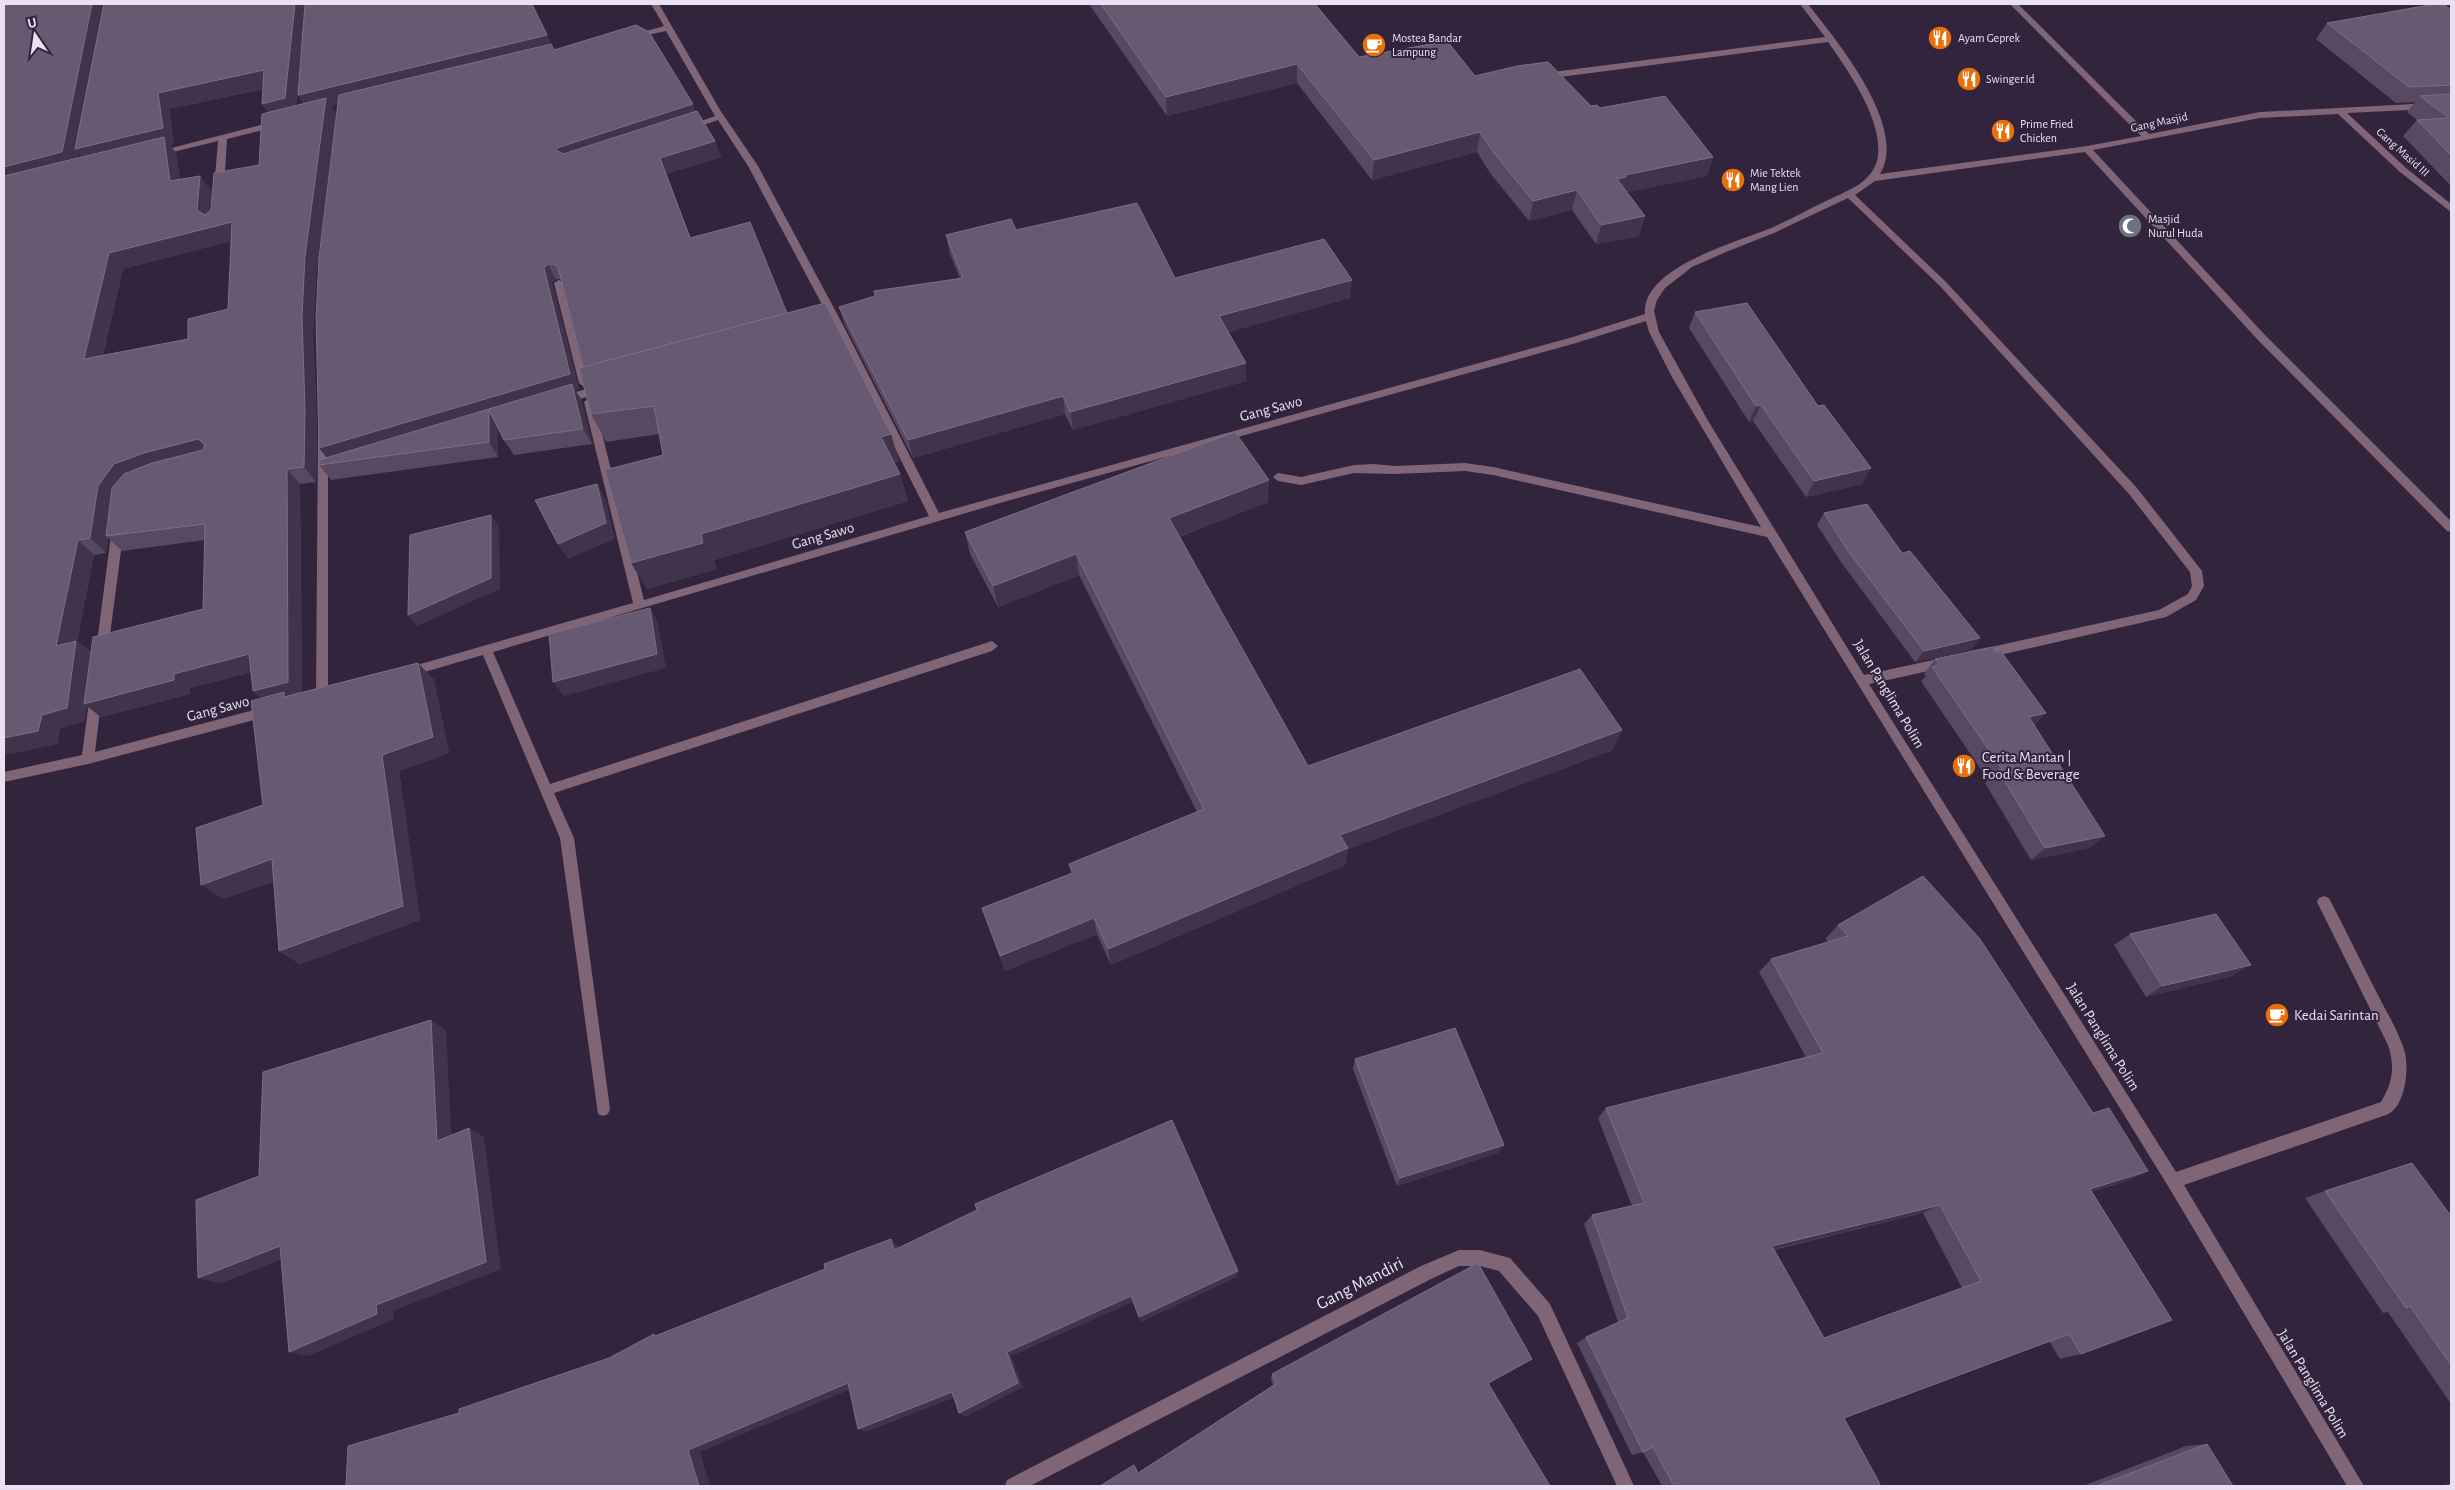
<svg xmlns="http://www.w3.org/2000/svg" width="2455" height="1490" font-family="'Alegreya Sans',sans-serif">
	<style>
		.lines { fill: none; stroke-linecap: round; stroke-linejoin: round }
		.minor { fill: #806577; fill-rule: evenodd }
		.wall { fill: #574863; fill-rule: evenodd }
		.shaded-wall { fill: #42334d }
		.building { fill: #675972; stroke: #7b6e86; fill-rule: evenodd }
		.labels { text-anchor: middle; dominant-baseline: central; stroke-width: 4; stroke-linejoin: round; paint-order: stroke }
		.far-poi-label { font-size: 12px; fill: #e9e1f1; stroke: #32243d; text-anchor: start }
		.far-street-label { font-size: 12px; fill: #e9e1f1; stroke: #32243d }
		.street-label { font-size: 15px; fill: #e9e1f1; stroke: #32243d }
		.poi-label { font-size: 15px; fill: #e9e1f1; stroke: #32243d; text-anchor: start }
		.near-street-label { font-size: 18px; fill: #e9e1f1; stroke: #32243d }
	</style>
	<rect width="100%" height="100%" fill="#32243d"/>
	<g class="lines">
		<g class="minor">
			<path d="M651 4H659L720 110 758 166 843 325 939 513 1573 337 1645 314C1641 269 1733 243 1766 230 1786 222 1805 211 1824 202 1846 191 1875 183 1878 155 1882 119 1848 70 1828 42L1545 79 1541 76 1545 73 1825 37 1800 4H1808C1836 40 1909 127 1880 174L2087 146 2141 136 2010 4H2018L2149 134 2260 112 2451 102V108L2347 113 2406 168 2451 204V212L2400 172 2338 114 2260 118 2093 150 2265 335 2451 521V532L2447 531 2257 339 2085 152 1875 181 1855 195 1946 282 2137 488 2202 571 2204 586 2196 600 2166 617 1978 660 1974 658 1972 655 1974 652 1978 650 2159 610 2188 594 2192 586 2190 572 2129 494 1940 286 1848 198 1774 233 1726 252 1692 267 1665 288 1657 300 1654 311 1659 332 1707 419 1864 675 1947 657 1951 659 1953 662 1951 665 1947 667 1869 684 2176 1172 2381 1102C2393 1082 2395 1067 2388 1045L2317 902 2319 898 2324 896 2329 898C2346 931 2362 964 2379 997 2388 1015 2400 1034 2405 1053 2409 1071 2405 1108 2386 1115L2184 1185 2364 1486H2347L2168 1186 1767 537 1493 475 1465 471 1395 474 1354 473 1301 485 1278 481 1273 477 1278 473 1301 477 1354 465 1374 464 1395 466 1465 463 1493 467 1761 527 1672 377 1649 332 1646 321 1576 343 1000 503 493 652 550 784 992 641 998 646 992 651 554 793 574 838 610 1109 608 1114 603 1116 598 1114 560 838 483 655 407 677 403 675 401 672 403 669 633 603 584 402 589 398 594 402 644 600 929 516 833 325 748 166 718 120 689 130 685 127 715 116 666 31 633 38 629 36 664 26Z"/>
			<polygon points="276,121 280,124 279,126 227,139 224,189 219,192 214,189 218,141 157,156 152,153"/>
			<polygon points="559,280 564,283 589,383 584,387 579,383 554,283"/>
			<polygon points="601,385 606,389 605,392 562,404 557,400 558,397"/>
			<polygon points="323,432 328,436 328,697 326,701 318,701 316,697 318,436"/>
			<polygon points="118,524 124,528 108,650 102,655 96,650 112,528"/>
			<polygon points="96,689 100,690 102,694 95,752 269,706 273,707 275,711 273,715 269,716 88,764 4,782 4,772 82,755 90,694 92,690"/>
			<polygon points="1459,1250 1480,1250 1510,1258 1550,1304 1634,1486 1617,1486 1538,1316 1499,1271 1480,1266 1459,1266 1433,1278 1030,1486 1005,1486 1007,1480 1421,1266"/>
		</g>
	</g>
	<g class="wall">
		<path d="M4 4H532L554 50 696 112 715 141 721 157 666 174 691 238 787 313 899 461 894 463 900 474 908 501 714 560 716 569 647 589 663 455 659 434 606 442 591 414 583 367 561 279H556L552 283 579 389 575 390 581 399 592 444 514 455 504 440 498 428V457L331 480 319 465 327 457 319 448 338 104 331 106 336 114 316 272 313 332 317 425 316 482 300 484 302 692 418 663 434 680 449 753 399 771 420 920 300 964 279 951 274 881 223 899 263 805 261 698 251 672 190 688V694L101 717 87 706 84 721 60 728 57 744 4 755ZM303 38 298 95 303 104 296 106ZM263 89 268 112 259 165 210 211 212 192 180 180 176 153 170 145 174 144 169 109ZM78 153 82 157 77 158ZM231 241 228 309 188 339 103 355 123 269ZM108 538 122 551 205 540 203 609 91 652 77 641 94 555 106 553Z"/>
		<polygon points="1089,4 1315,4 1359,57 1475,76 1591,106 1600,108 1713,157 1707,176 1627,192 1645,216 1639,236 1596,244 1572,210 1529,221 1490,173 1477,152 1372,180 1297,83 1167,116"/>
		<polygon points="2451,10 2451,186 2403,136 2417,120 2407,112 2415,102 2396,103 2316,39 2327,23"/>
		<polygon points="1016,230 1175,278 1350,298 1228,332 1246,381 1073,430 1065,414 913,458 845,325 839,307 960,278 950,254 946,235"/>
		<polygon points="1695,312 1818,406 1862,484 1806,497 1753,421 1749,422 1689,328"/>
		<polygon points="1268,502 1179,537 1308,766 1613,750 1348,849 1345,865 1111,965 1097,934 1005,971 982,908 1071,873 1069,864 1197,812 1079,575 998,607 970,554 965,532"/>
		<polygon points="1824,513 1971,650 1915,662 1841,562 1817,525"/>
		<polygon points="1935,659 2046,713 2034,725 2090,848 2031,860 1985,783 1988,780 1921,681 1926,676 1924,674"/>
		<path d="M1838 925 2093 1113 2148 1171 2127 1181 2091 1192 2081 1354 2060 1359 2049 1341 1844 1418 1875 1486H1662L1643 1452 1632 1455 1577 1343 1586 1337 1618 1322 1584 1224 1592 1215 1632 1206 1598 1118 1606 1108 1806 1057 1759 972 1771 959 1828 942 1825 939ZM1923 1213 1962 1288 1824 1338 1774 1250Z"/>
		<polygon points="2130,934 2232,976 2146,997 2114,945"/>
		<polygon points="1355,1059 1498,1153 1397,1186 1353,1069"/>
		<polygon points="2325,1191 2451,1216 2451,1404 2388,1312 2383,1313 2305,1198"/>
		<polygon points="1532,1359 1524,1364 1488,1384 1100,1486 1134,1465 1138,1473 1273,1385 1271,1379 1272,1374"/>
		<polygon points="2207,1444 2233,1486 2083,1486 2186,1446"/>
		<polygon points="2451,1483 2451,1486 2445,1486 2445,1485"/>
	</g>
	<g class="shaded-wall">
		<polygon points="92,4 107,4 158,93 264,70 274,86 169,109 174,144 170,145 176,153 182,197 88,165 78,153 75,168 4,186 4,167"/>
		<polygon points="295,4 306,4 295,114 273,120 262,104"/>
		<polygon points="547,35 554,51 331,106 336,114 316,272 313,332 317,425 316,482 304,467 302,316 308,112 298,95"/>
		<polygon points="1297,64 1297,83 1167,116 1166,97"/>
		<polygon points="693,104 698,119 564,163 556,150 557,148"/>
		<polygon points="1480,132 1477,152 1372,180 1374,160"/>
		<polygon points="715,141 721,157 666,174 660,158"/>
		<polygon points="1713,157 1707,176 1622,193 1617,179 1625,175"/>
		<polygon points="200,176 212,192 209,226 197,210"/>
		<polygon points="1577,190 1572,210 1529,221 1533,201"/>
		<polygon points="1645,216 1639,236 1596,244 1601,225"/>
		<polygon points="232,222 244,238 123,269 98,374 84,359 109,253"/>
		<polygon points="548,264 556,279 552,283 579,389 575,390 581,399 592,444 583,429 498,425 498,457 489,442 331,463 319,448 544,268"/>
		<polygon points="1352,280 1350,298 1219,335 1219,316"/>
		<polygon points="1246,363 1246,381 1073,430 1070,412"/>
		<polygon points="1063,396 1065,414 913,458 908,440"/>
		<polygon points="1761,405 1753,421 1749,422 1756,406"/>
		<polygon points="891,434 899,461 889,464 881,437"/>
		<polygon points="198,439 212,454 106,536 108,538 106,553 90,538 98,486 114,464 144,453"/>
		<polygon points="1871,468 1862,484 1806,497 1814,481"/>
		<polygon points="287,469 300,484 302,696 268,705 253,691"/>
		<polygon points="900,474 908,501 714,560 716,569 647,589 631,563 701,534"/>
		<polygon points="1269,480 1268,502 1170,540 1169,518"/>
		<polygon points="597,484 606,500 615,539 568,559 558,544"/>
		<polygon points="491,515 499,527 500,589 417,626 408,615"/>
		<polygon points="78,540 94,555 77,641 93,655 174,674 249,654 264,668 190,688 190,694 101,717 87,706 84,721 60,728 57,744 4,755 4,738 56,646"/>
		<polygon points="1076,554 1079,575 998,607 993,586"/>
		<polygon points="650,608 658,623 666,668 564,696 553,682"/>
		<polygon points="1980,638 1971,650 1915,662 1924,651"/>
		<polygon points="418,663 434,680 449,753 399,771 420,920 300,964 279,951 382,755"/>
		<polygon points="2046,713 2033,727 2029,717"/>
		<polygon points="1622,730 1613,750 1348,849 1345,865 1111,965 1108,949 1340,835"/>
		<polygon points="2105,836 2090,848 2031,860 2045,848"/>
		<polygon points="272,859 292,874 223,899 201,885"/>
		<polygon points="1094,918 1097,934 1005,971 1000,956"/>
		<polygon points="2251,965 2232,976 2146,997 2162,986"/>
		<polygon points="431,1020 446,1030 452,1149 437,1141"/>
		<polygon points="469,1128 484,1137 501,1269 393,1311 394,1319 308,1356 289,1352 376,1305"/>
		<polygon points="1504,1145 1498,1153 1397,1186 1400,1178"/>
		<polygon points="2148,1171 2127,1181 2070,1198 2090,1189"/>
		<polygon points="1940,1205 1923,1213 1759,1253 1772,1246"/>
		<polygon points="891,1239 898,1246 900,1256 894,1250"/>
		<polygon points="280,1246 298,1253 219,1284 198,1278"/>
		<polygon points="1238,1271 1237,1277 1141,1322 1139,1317"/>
		<polygon points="1131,1296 1133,1302 1011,1356 1023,1387 965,1417 959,1413 1007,1352"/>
		<polygon points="1532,1359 1524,1364 1481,1388 1488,1383"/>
		<polygon points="848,1383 856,1387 700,1452 710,1486 699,1486 688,1450"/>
		<polygon points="952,1392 958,1396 866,1432 858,1429"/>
	</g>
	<g class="building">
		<polygon points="4,4 92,4 62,152 4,167"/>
		<polygon points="104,4 295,4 285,98 262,104 264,70 158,93 163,128 75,149"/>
		<polygon points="305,4 532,4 547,35 298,95"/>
		<polygon points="1101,4 1315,4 1359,57 1447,41 1475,76 1517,66 1548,62 1591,106 1597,105 1600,108 1665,96 1713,157 1625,175 1626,177 1617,179 1645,216 1601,225 1577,190 1533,201 1494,153 1480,132 1374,160 1297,64 1166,97"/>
		<polygon points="2435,4 2444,4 2451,10 2451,85 2409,87 2327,23"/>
		<polygon points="636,25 649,32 693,104 557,148 556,150 563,154 697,111 715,141 660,158 690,238 750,222 787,313 583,367 558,267 554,264 548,264 544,268 570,374 319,448 316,317 319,257 339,95 551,44 554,50"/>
		<polygon points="2451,94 2451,155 2417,120 2449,118 2420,96"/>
		<path d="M326 98 305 256 302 316 305 410 304 467 287 469 288 682 253 691 249 654 174 674V680L84 704 93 637 203 609 205 524 106 536 112 488 124 474 152 463 203 450 205 444 198 439 144 453 114 464 98 486 90 538 78 540 56 646 76 641 67 708 42 715 38 731 4 738V176L164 137 170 181 200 176 197 210 205 215 211 210 214 173 259 165 262 114ZM232 222 228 309 188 319V339L84 359 109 253Z"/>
		<polygon points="1137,203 1175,278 1324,239 1352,280 1219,316 1246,363 1070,412 1063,396 908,440 839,307 875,296 874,291 963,278 946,235 1011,219 1016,230"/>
		<polygon points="825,303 891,434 881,437 900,474 701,534 703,543 631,563 605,470 663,455 654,406 591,414 579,368"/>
		<polygon points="1747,303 1818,406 1824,405 1871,468 1814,481 1761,405 1756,406 1695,312"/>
		<polygon points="572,384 583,429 504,440 489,410 489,442 319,465 319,460"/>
		<polygon points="1235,432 1269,480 1169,518 1308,766 1580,669 1622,730 1340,835 1348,848 1108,949 1094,918 1000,956 982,908 1073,873 1069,864 1204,809 1076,554 993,586 965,532"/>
		<polygon points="597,484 606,523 558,544 535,500"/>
		<polygon points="1867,504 1902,553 1910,551 1980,638 1924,651 1848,551 1824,513"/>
		<polygon points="491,515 491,578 408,615 410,535"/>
		<polygon points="650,608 657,654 553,682 549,634"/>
		<polygon points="1992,647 1996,652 2000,650 2046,713 2029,717 2105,836 2045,848 1998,770 2002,769 1932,667 1940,665 1935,659"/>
		<polygon points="418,663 433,737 382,755 403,906 279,951 272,859 201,885 196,828 263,805 251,701 284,692 284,697"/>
		<path d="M1923 876 1980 939 2093 1113 2109 1108 2148 1171 2090 1189 2172 1320 2081 1354 2069 1334 1844 1418 1880 1484 1875 1486H1674L1653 1447 1643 1452 1586 1337 1628 1318 1592 1215 1644 1203 1606 1108 1823 1053 1771 959 1848 936 1838 925ZM1940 1205 1981 1281 1824 1338 1772 1246Z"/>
		<polygon points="2216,914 2251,965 2162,986 2130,934"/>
		<polygon points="431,1020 437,1141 469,1128 486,1262 376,1305 377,1314 289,1352 280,1246 198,1278 196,1200 259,1176 263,1072"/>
		<polygon points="1455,1028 1504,1145 1400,1178 1355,1059"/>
		<polygon points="1172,1120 1238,1271 1139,1317 1131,1296 1007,1352 1018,1383 959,1413 952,1392 858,1429 848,1383 688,1450 699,1486 346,1486 348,1446 459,1413 459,1409 609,1358 654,1334 655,1336 825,1269 824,1264 891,1239 894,1250 977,1210 975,1204"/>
		<polygon points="2412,1163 2451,1216 2451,1365 2410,1306 2406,1308 2325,1191"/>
		<polygon points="1478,1263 1532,1359 1488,1383 1550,1486 1100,1486 1134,1465 1138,1473 1276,1384 1272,1374"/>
		<polygon points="2207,1444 2233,1486 2097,1486"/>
	</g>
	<defs>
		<g id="restaurant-disc" transform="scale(1.25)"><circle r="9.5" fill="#e8710a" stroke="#32243d"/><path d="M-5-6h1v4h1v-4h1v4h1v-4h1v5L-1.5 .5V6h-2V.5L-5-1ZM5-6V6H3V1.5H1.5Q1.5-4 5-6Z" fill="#fff"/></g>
		<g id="cafe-disc" transform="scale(1.25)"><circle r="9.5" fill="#e8710a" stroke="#32243d"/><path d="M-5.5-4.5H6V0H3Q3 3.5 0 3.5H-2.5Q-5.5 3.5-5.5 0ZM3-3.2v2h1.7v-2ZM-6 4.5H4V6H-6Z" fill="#fff"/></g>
		<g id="mosque-disc" transform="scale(1.25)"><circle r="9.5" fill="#6b7280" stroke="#32243d"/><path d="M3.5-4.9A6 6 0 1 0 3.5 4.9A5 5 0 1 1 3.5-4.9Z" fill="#fff"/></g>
	</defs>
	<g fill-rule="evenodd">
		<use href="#restaurant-disc" x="1940" y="38"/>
		<use href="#cafe-disc" x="1374" y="45"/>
		<use href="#restaurant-disc" x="1969" y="79"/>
		<use href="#restaurant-disc" x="2003" y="131"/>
		<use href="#restaurant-disc" x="1733" y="180"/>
		<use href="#mosque-disc" x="2130" y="226"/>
		<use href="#restaurant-disc" x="1964" y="766"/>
		<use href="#cafe-disc" x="2277" y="1015"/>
	</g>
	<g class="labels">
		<g class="far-poi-label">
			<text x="1392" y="38">Mostea Bandar<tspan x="1392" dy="14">Lampung</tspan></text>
			<text x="1958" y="38">Ayam Geprek</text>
			<text x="1986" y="79">Swinger.Id</text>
			<text x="2020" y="124">Prime Fried<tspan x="2020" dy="14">Chicken</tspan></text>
			<text x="1750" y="173">Mie Tektek<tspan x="1750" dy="14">Mang Lien</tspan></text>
			<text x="2148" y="219">Masjid<tspan x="2148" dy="14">Nurul Huda</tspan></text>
		</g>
		<g class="far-street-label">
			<text transform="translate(2159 122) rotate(-12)">Gang Masjid</text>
			<text transform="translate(2403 152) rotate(42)">Gang Masid III</text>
		</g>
		<g class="street-label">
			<text transform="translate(1271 409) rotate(-15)">Gang Sawo</text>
			<text transform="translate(823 536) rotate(-16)">Gang Sawo</text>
			<text transform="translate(1889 694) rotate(59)">Jalan Panglima Polim</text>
			<text transform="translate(218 709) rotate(-15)">Gang Sawo</text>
			<text transform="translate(2103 1037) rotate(58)">Jalan Panglima Polim</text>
			<text transform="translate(2313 1384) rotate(59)">Jalan Panglima Polim</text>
		</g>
		<g class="poi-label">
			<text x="1982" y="757">Cerita Mantan |<tspan x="1982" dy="17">Food &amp; Beverage</tspan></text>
			<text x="2294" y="1015">Kedai Sarintan</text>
		</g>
		<g class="near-street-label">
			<text transform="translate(1360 1284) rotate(-27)">Gang Mandiri</text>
		</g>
	</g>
	<rect width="2455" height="1490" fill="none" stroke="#e9e1f1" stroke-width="10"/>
	<g transform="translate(35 35) rotate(347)" stroke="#32243d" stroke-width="4" paint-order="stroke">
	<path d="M0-4L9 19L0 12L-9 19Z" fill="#e9e1f1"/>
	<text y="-8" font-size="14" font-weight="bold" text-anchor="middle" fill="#e9e1f1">U</text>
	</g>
</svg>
